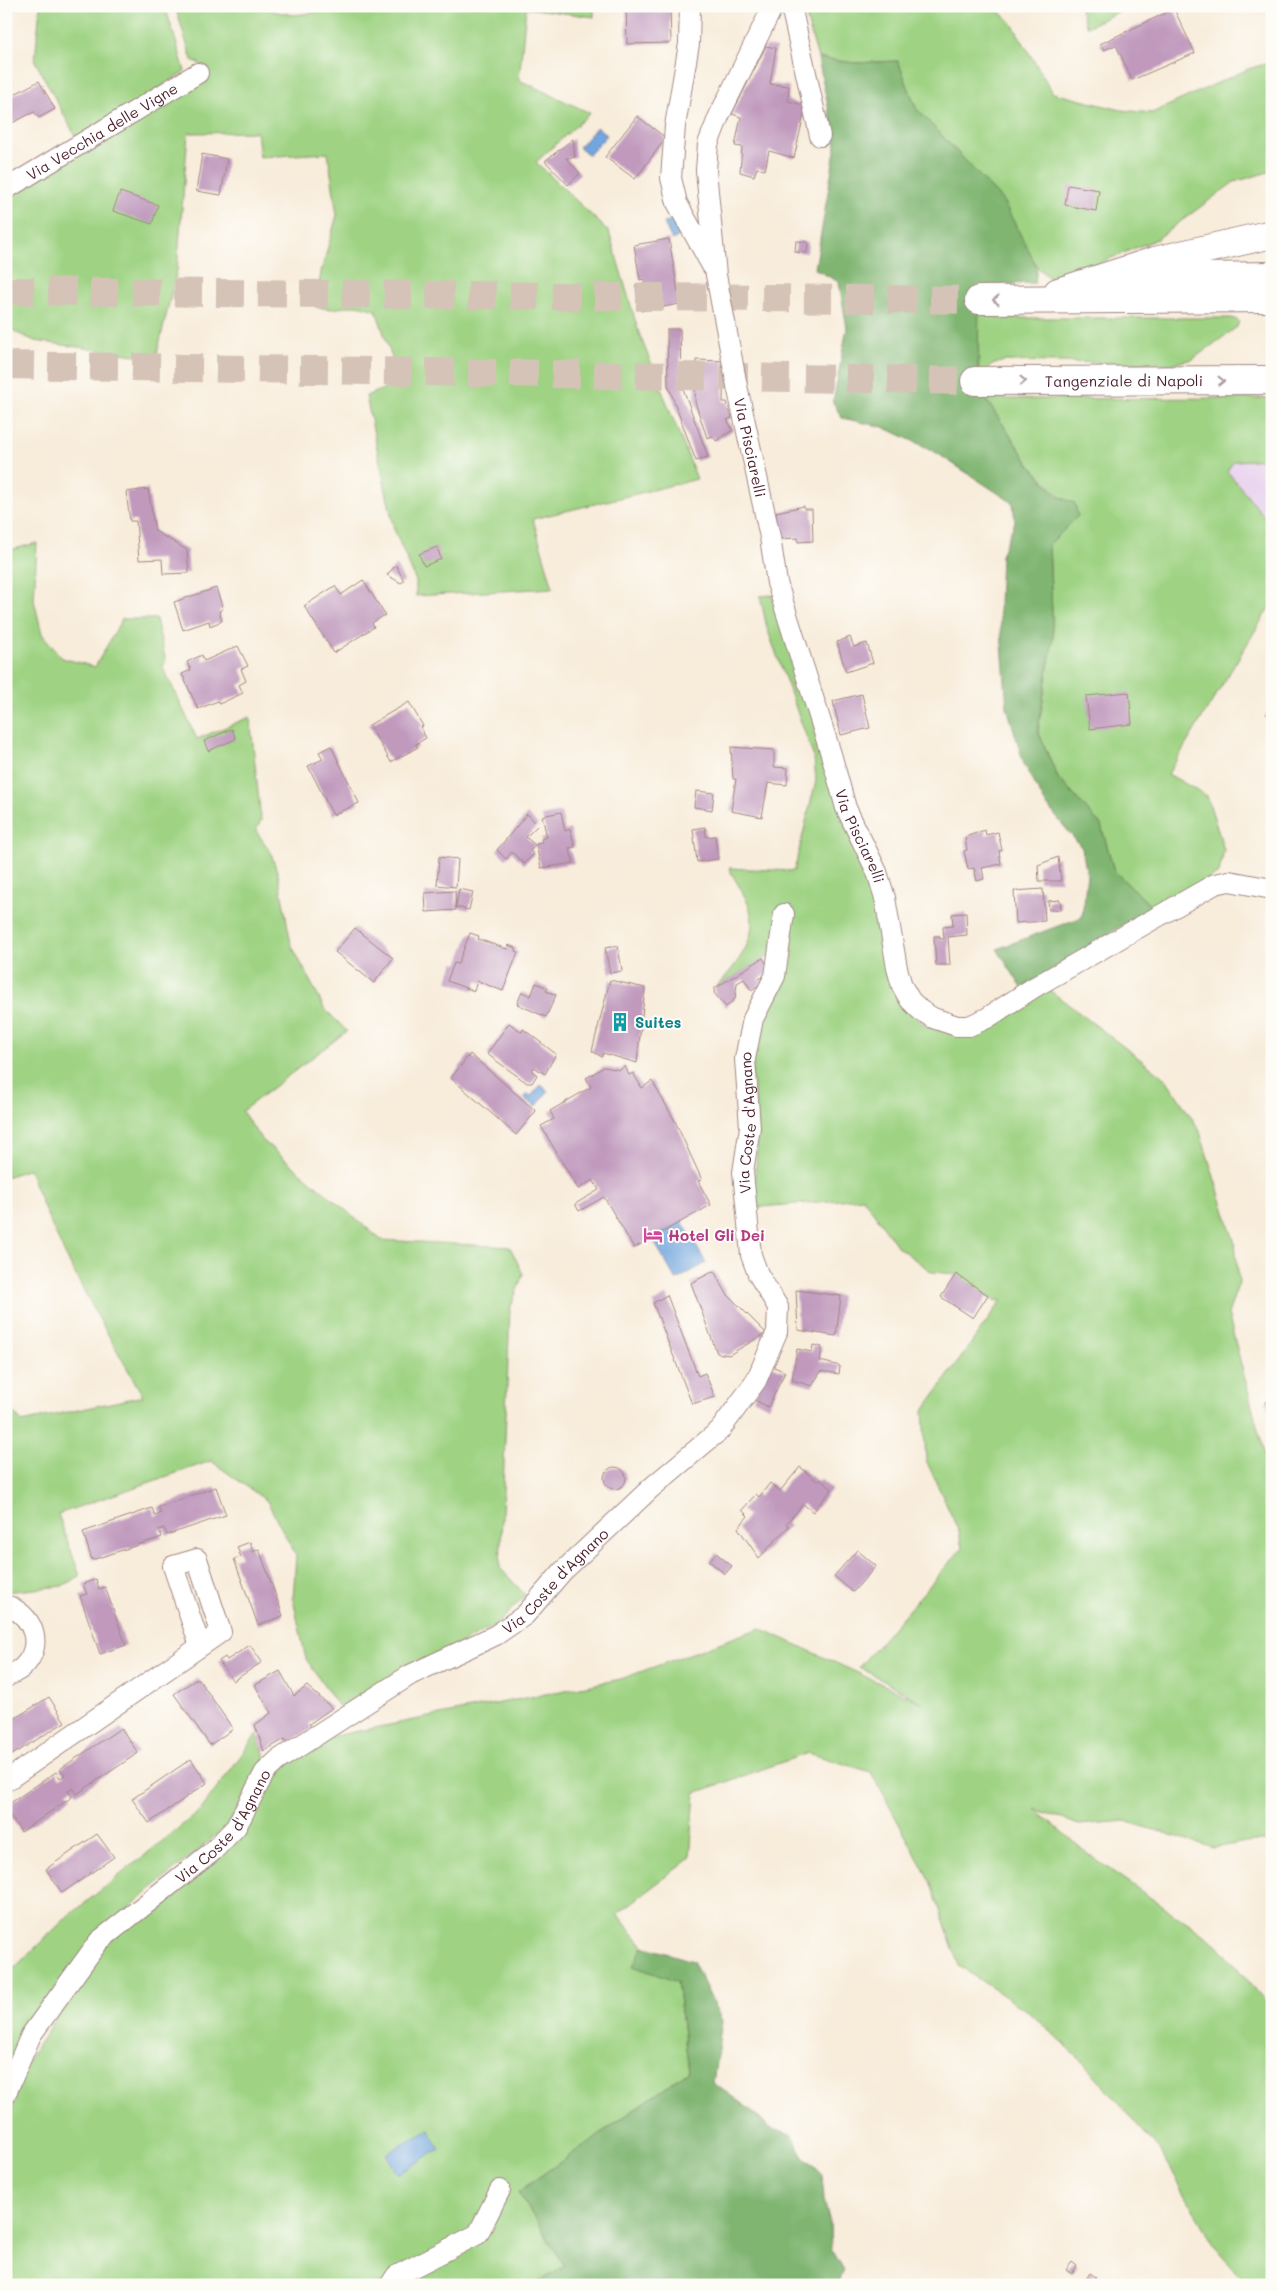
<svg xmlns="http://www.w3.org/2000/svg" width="1278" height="2291" font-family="Mali,sans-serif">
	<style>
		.built { fill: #e8d2ee }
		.green { fill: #9fd383; stroke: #747957 }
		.forest { fill: #7fb571; stroke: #646a4e }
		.water { fill: #71a6de; stroke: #5e6284 }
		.building { fill: #c099bd }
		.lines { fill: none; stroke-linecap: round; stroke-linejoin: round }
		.highway-tunnel { stroke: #d5c3b7; stroke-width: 28; stroke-dasharray: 28 14; stroke-linecap: butt }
		.minor-casing { stroke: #a18682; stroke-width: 22 }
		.highway-casing { stroke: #a18682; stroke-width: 30 }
		.minor { stroke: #fff; stroke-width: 20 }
		.highway { stroke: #fff; stroke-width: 28 }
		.oneway { stroke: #ae9aa0 }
		.labels { text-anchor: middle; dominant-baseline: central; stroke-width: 4; stroke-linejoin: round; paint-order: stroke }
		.street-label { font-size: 15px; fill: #4a1f2b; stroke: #fdfcf7 }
		.culture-label { font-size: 15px; font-weight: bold; fill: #0d838f; stroke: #fdfcf7; text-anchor: start }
		.hotel-label { font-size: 15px; font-weight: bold; fill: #b23c85; stroke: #fdfcf7; text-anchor: start }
	</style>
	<rect width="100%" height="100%" fill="#fdfcf7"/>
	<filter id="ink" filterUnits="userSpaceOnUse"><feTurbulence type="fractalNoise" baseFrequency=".02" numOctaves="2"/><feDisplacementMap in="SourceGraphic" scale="10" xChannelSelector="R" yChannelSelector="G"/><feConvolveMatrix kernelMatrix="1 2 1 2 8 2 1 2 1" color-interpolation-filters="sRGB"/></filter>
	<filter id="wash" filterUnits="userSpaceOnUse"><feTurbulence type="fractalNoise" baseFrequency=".0096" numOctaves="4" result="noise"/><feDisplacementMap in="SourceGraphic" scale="20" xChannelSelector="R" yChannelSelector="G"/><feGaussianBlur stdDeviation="1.12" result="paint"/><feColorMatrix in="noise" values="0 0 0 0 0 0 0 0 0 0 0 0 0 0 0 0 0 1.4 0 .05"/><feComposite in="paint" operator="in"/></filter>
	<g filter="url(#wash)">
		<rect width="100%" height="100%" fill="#f8ecda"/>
		<polygon class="built" points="1272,459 1272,526 1227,471 1233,461"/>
		<g class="green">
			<polygon points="40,6 165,6 185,71 78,141 35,61"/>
			<polygon points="175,6 246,6 294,15 369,6 594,6 594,17 526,8 519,80 590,113 536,162 609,232 639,333 697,479 533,519 553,588 416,596 416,581 394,529 366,396 400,382 376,310 357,305 332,309 316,307 321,272 337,215 328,153 260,157 257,132 188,133 177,270 156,358 35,341 17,333 6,325 6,198 204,75 199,63 192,60"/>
			<polygon points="803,6 993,6 1011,22 1053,93 1121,110 1152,113 1248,69 1272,62 1272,171 1234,182 1157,239 1085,269 1049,278 1037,267 1003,201 916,108 898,61 854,63 818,58"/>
			<polygon points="1079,6 1130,6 1087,27"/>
			<polygon points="978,310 1000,318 1232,318 1239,321 1237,327 1193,359 1171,364 1004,361 992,365 979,376"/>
			<polygon points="983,395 1005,399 1272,398 1272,459 1234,461 1227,471 1272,526 1272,603 1168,774 1207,796 1224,850 1219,873 1152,907 1114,871 1101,825 1058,778 1038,731 1053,637 1049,545 1078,516 1030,465"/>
			<path d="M37 543 34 600 42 634 62 658 95 667 122 619H156L166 662 162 665 197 739 250 717 261 820 256 831 270 851 278 874 291 944 324 1008 347 1031 242 1111 261 1139 381 1240 510 1247 523 1274 510 1309 500 1568 525 1595 499 1623 340 1708 306 1659 293 1599 296 1556 267 1501 211 1461 58 1514 80 1576 62 1586 6 1592V1404L22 1422 143 1396C101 1322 57 1249 29 1169L6 1177V551Z"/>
			<path d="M772 595 873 879 906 1005 921 1023 951 1033 1048 989 1166 1079 1199 1129 1235 1244 1239 1282 1228 1314 1272 1483V1841H1250L1214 1848 1125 1821 1079 1825 1035 1809 1089 1855 1217 1944 1272 2009V2285H1249L1220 2254 1159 2150 1080 2058 1027 2011 959 1966 930 1881 871 1772 808 1753 695 1793 690 1858 617 1914 643 1946 634 1966 677 1981 689 2071 518 2192 565 2266 534 2285H12L6 2255V2127L25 2065 108 1941 172 1897 241 1833 270 1776 334 1736 621 1679 760 1628 923 1703 859 1667 962 1548 959 1532 926 1460 923 1411 1002 1300 995 1301 956 1274 932 1272 898 1247 863 1198 750 1208 756 1167 758 1127 751 1066 781 949 715 988C733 969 757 942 751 914 749 900 735 881 729 868L794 871 816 781 814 758 767 628 760 596Z"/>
			<polygon points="256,1735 266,1758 227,1826 94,1937 6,2078 6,1976 65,1919 201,1810"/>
		</g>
		<g class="forest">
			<polygon points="818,58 854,63 898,61 916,108 1003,201 1037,267 1035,283 988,285 979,292 978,370 983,395 1030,465 1057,496 1075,503 1078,516 1049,545 1053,637 1038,731 1058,778 1101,825 1114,871 1152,907 1022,988 997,949 1082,917 1087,875 1082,848 1045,803 1024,764 1007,707 999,606 1001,555 1015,522 1013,503 932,450 883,427 842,418 833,402 847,328 839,282 815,269 836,145"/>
			<polygon points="643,1946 693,1961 722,2021 713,2083 751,2110 768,2127 791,2135 804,2156 822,2174 824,2199 830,2223 831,2248 844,2270 838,2285 534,2285 565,2266 518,2192 689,2071 677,1982 633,1966"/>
		</g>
		<g class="water">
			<polygon points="597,127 607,135 589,155 579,147"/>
			<polygon points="674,218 683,234 672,240 664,223"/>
			<polygon points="541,1085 548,1091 536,1107 524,1098 528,1094 531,1096"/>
			<polygon points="682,1221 706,1263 676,1280 652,1238"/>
			<polygon points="429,2130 440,2149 398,2174 386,2154"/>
		</g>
		<g id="blocks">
			<g class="building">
				<polygon points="626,6 670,6 671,43 627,44"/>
				<polygon points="1174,9 1195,53 1132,80 1116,45 1104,50 1100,44"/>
				<polygon points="766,46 776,48 770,84 789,86 788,101 806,106 794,158 769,151 765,170 757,168 754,176 740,172 742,147 735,146 741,117 732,114"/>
				<polygon points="39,81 55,109 39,118 34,112 6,126 6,88 11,96"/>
				<polygon points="637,116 666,138 635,179 605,157"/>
				<polygon points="573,139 575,157 566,158 580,173 568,185 545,161"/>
				<polygon points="202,154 227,159 221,195 196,191"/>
				<polygon points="1068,185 1099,190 1096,211 1065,205"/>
				<polygon points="120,192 158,205 152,224 113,211"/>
				<polygon points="669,239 680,304 641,311 636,285 645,283 644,279 640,280 634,245"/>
				<polygon points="796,241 808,242 807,253 795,252"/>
				<polygon points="667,329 680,329 681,383 708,457 696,461 668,385"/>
				<polygon points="696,360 724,361 723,402 727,402 732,418 727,420 733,430 716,441 713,436 707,438 695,402"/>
				<polygon points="148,489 155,531 187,550 189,573 163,574 162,559 139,560 136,521 130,521 126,492"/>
				<polygon points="804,506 804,509 812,509 813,541 798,542 798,538 778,539 776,512"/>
				<polygon points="437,547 441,559 424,566 419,554"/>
				<polygon points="396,565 404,581 401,583 387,575"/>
				<polygon points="363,580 385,615 372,623 374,627 334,653 304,606 335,586 341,595"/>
				<polygon points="216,588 223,609 219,611 222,621 210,626 209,621 183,630 174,602"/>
				<polygon points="850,637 854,647 867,643 873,663 846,672 837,642"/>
				<polygon points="238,646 248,666 241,669 246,681 239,685 243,693 219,704 218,701 198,709 182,674 191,670 187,662 202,655 204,661"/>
				<polygon points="1129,692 1132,724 1090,729 1086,696"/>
				<polygon points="862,694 870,728 841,735 833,701"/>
				<polygon points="409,702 423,726 420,727 426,738 416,744 418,747 391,762 369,725"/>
				<polygon points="1272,705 1272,721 1266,714"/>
				<polygon points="232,729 236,739 208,751 204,741"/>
				<polygon points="331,746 359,803 333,815 308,766 323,759 319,752"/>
				<polygon points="731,747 774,750 774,767 788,768 787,785 768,783 762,817 731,811 736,779 733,779"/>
				<polygon points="696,791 714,793 712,810 694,807"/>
				<polygon points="561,812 565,831 570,829 575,847 569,848 574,863 541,868 536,844 542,843 541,839 547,837 542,816"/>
				<polygon points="527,814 538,825 526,837 535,845 530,851 534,854 524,864 512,852 506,859 497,850"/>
				<polygon points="705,827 706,837 715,836 718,859 697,862 693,829"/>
				<polygon points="985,830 986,835 998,832 1002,850 999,851 1001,864 982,868 984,879 977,881 974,868 968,869 964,851 967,850 965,837"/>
				<polygon points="439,857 458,859 456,887 437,885"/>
				<polygon points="1058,857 1061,881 1039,881 1038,865"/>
				<polygon points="459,889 473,892 469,910 456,907"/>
				<polygon points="1043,889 1045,921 1016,923 1014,891"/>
				<polygon points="455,891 456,910 426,912 425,893"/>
				<polygon points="1060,900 1061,909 1049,910 1048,901"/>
				<polygon points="966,913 967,935 948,937 950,965 936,965 934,936 940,936 940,939 944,939 943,927 953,926 952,914"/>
				<polygon points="355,928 393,958 374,983 335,952"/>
				<polygon points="470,933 479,936 478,939 507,949 508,945 516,948 515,951 518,952 503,991 477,981 474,991 447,981 454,963 458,964"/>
				<polygon points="618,946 622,971 610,973 605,948"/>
				<polygon points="763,958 771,972 759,979 762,983 751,990 744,979 737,983 735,999 726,1007 714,993 715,988"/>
				<polygon points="610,980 645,988 637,1063 603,1053 602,1057 592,1051"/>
				<polygon points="536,983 548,988 546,991 556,995 546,1017 517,1004 522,992 531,996"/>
				<polygon points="509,1023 522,1032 523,1029 556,1054 545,1074 534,1067 532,1071 537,1075 532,1083 527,1083 487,1054"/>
				<polygon points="470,1054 536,1111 516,1135 451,1078"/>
				<polygon points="625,1066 629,1075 633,1073 642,1088 652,1081 675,1121 702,1180 698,1181 711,1205 634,1248 604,1197 579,1211 575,1204 599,1190 593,1180 578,1189 541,1126 554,1119 550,1111 591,1087 586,1078 604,1067 620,1070"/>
				<polygon points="714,1271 727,1294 766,1333 729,1355 717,1353 691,1283"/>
				<polygon points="956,1274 988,1295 973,1318 941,1297"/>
				<polygon points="796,1290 841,1296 836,1336 798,1330"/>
				<polygon points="667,1295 698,1376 705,1373 715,1397 692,1404 653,1303"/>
				<polygon points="813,1345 822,1347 820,1361 840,1366 839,1374 821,1371 812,1386 792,1380 797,1349 812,1352"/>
				<polygon points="770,1365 785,1372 768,1407 753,1399"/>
				<polygon points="1272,1398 1272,1416 1265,1402"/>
				<polygon points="800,1467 818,1482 820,1479 832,1489 813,1512 803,1504 786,1524 789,1526 759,1558 738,1528 748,1516 742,1510 756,1494 759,1497 770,1483 780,1491"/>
				<circle cx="615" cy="1478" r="11"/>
				<polygon points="216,1487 226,1515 167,1535 164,1528 159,1530 162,1537 92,1560 83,1532 152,1508 155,1516 161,1513 158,1507"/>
				<polygon points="250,1542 253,1552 259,1549 283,1616 258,1625 234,1559 241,1557 237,1547"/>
				<polygon points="857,1550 876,1566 853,1592 834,1576"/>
				<polygon points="716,1553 732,1566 725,1574 709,1561"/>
				<polygon points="96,1579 99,1589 105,1587 126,1645 100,1654 80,1596 87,1594 83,1584"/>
				<polygon points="250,1645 262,1662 233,1681 219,1661 225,1657 227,1660"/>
				<polygon points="280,1671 294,1696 307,1686 332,1708 309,1724 312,1729 287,1743 285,1739 264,1751 255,1725 271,1713 255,1685"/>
				<polygon points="198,1678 233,1729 210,1745 174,1694"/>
				<polygon points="49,1697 65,1722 12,1755 8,1749 6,1750 6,1724"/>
				<polygon points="121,1728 138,1753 77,1794 73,1788 68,1791 72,1797 21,1832 6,1810 6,1806 56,1772 60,1778 65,1775 60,1769"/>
				<polygon points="191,1759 207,1783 149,1823 132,1799"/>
				<polygon points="97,1834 114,1857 62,1893 46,1869"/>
				<polygon points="1072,2262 1077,2266 1072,2274 1066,2270"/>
				<polygon points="1090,2273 1096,2277 1091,2285 1085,2281"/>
			</g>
		</g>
	</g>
	<g filter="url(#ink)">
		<use href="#blocks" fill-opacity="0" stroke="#a18682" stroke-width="1"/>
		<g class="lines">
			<g class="highway-tunnel">
				<polyline points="6,291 979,300"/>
				<polyline points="6,365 975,381"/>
			</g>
			<g class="minor-casing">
				<g id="minor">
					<polyline points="690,6 689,44 675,126 671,178 677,203 712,266"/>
					<path id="s1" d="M773 6 719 116 708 144 706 170 716 275 737 386 770 537 777 583 831 754 846 808 877 872 885 898 897 968 902 986 910 1000 920 1010 933 1018 957 1026H969L987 1018 1033 988 1215 884 1229 881 1272 889"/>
					<polyline points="791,6 820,136"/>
					<path id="s2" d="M6 189 198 73"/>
					<path d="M6 1608 11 1607C34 1619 44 1646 23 1667 19 1671 11 1674 6 1677"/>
					<polyline points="6,1781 221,1632 197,1559 173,1566 200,1646"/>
					<path id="s3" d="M6 2093 31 2035 99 1941 213 1851 236 1827 265 1772 278 1760 410 1675 496 1635 525 1615 562 1572 651 1488 720 1430 756 1381 777 1332 778 1307 758 1274 751 1255 743 1172 750 1127 745 1059 753 1019 775 976 784 914"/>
					<polyline points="390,2285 396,2276 478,2234 500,2190"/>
				</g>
			</g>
			<g class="highway-casing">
				<g id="highway">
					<polyline points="1133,278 1272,276"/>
					<polyline points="1058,292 1155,261 1272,234"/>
					<polyline points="979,300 1272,298"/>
					<path id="s4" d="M975 381 1272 380"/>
				</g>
			</g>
			<use href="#minor" class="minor"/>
			<use href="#highway" class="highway"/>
		</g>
		<defs><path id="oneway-chevron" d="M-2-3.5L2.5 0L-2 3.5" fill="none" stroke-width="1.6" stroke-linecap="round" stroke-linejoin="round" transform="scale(1.25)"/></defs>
		<g class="oneway">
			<use href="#oneway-chevron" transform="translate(996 300) rotate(180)"/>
			<use href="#oneway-chevron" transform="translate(1023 381)"/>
			<use href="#oneway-chevron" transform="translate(1221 381)"/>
		</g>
	</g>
	<defs>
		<g id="building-bare" transform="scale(1.5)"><path d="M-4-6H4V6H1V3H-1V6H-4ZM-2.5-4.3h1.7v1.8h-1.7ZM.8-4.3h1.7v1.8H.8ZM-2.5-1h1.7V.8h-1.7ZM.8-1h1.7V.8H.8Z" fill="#0f9aa8" stroke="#fdfcf7" stroke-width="2.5" paint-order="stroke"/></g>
		<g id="hotel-bare" transform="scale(1.5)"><path d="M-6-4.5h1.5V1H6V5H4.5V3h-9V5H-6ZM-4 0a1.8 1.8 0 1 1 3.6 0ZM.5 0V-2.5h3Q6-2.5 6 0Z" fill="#d1479c" stroke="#fdfcf7" stroke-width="2.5" paint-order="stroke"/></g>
	</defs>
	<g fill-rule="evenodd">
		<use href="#building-bare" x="620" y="1022"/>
		<use href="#hotel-bare" x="653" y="1235"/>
	</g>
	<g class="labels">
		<g class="street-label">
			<text stroke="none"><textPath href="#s2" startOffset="112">Via Vecchia delle Vigne</textPath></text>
			<text stroke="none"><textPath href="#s4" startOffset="149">Tangenziale di Napoli</textPath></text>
			<text stroke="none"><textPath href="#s1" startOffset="460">Via Pisciarelli</textPath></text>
			<text stroke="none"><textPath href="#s1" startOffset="865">Via Pisciarelli</textPath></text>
			<text stroke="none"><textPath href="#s3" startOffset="1325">Via Coste d'Agnano</textPath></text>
			<text stroke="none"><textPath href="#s3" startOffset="770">Via Coste d'Agnano</textPath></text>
			<text stroke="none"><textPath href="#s3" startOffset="350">Via Coste d'Agnano</textPath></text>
		</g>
		<g class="culture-label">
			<text x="635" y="1022">Suites</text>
		</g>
		<g class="hotel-label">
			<text x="668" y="1235">Hotel Gli Dei</text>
		</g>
	</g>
	<rect width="1278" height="2291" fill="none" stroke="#fdfcf7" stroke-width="25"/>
</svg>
